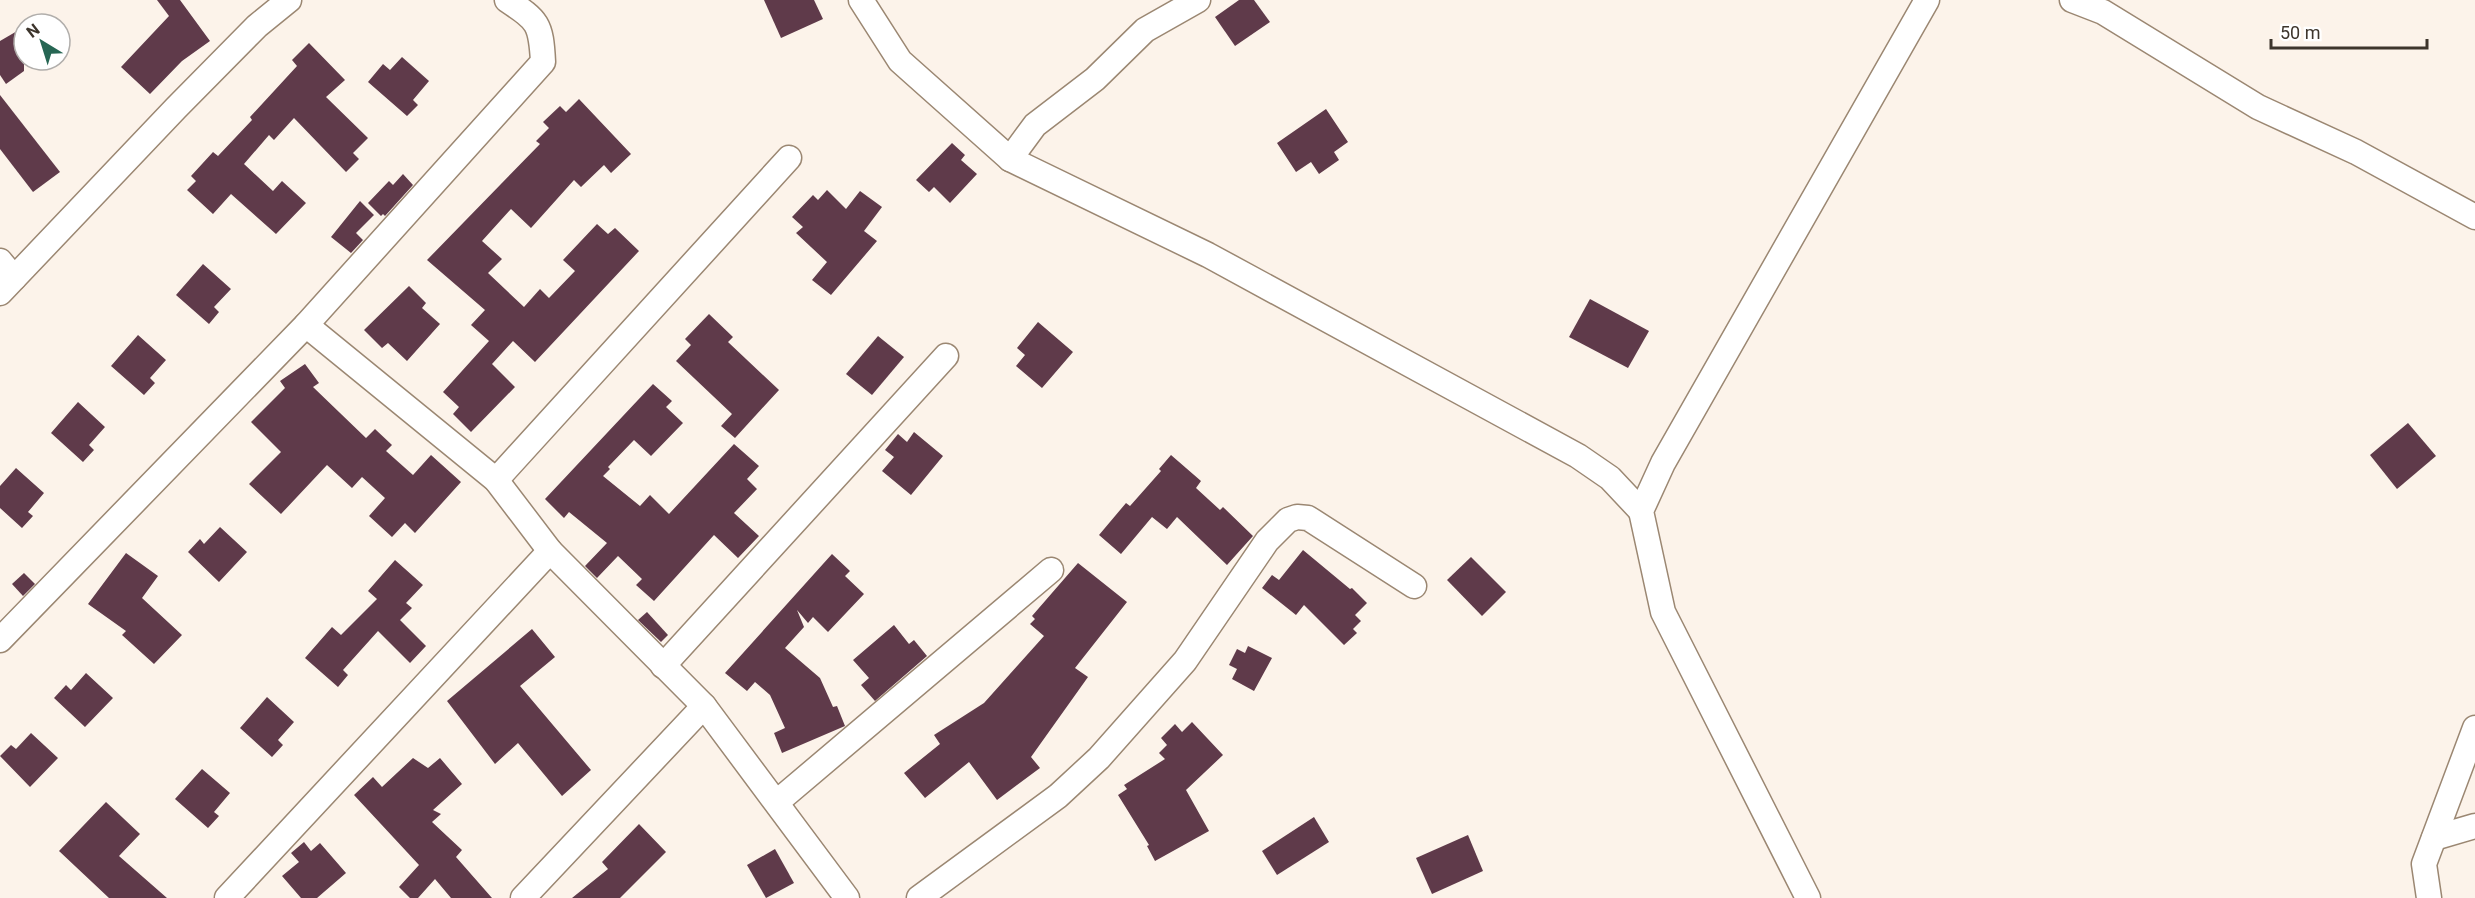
<svg xmlns="http://www.w3.org/2000/svg" width="2475" height="898" font-family="Roboto,sans-serif">
	<style>
		.building { fill: #5f3a4a }
		.lines { fill: none; stroke-linecap: round; stroke-linejoin: round }
		.street-casing { stroke: #9b8772; stroke-width: 27 }
		.street { stroke: #fff; stroke-width: 24 }
	</style>
	<rect width="100%" height="100%" fill="#fcf3ea"/>
	<g class="building">
		<polygon points="157,0 180,0 210,41 182,61 150,94 121,67 169,16"/>
		<polygon points="764,0 814,0 823,19 781,38"/>
		<polygon points="1239,0 1254,0 1270,22 1235,46 1215,17"/>
		<polygon points="24,27 24,71 6,84 0,75 0,41"/>
		<polygon points="309,43 345,80 326,97 368,138 353,153 359,159 346,172 294,118 274,140 269,135 244,164 273,191 282,181 306,203 276,234 231,194 213,214 187,190 196,181 191,176 213,152 218,156 252,120 250,117 297,66 292,60"/>
		<polygon points="402,57 429,81 413,100 418,105 407,116 368,82 383,64 390,70"/>
		<polygon points="0,95 60,172 33,192 0,149"/>
		<polygon points="579,99 631,154 611,173 604,165 581,187 574,180 531,228 511,209 482,241 502,259 488,273 524,307 540,289 549,298 575,271 563,260 597,224 608,234 615,228 639,251 535,362 513,341 492,364 515,387 471,432 453,414 459,407 443,392 489,341 471,325 485,310 427,260 540,144 536,141 549,128 543,122 560,106 566,112"/>
		<polygon points="1326,109 1348,142 1334,152 1339,160 1319,174 1311,162 1296,172 1277,143"/>
		<polygon points="952,143 965,155 961,160 977,174 950,203 934,187 929,192 916,180"/>
		<polygon points="403,174 413,185 385,216 383,214 381,216 368,203 389,181 393,185"/>
		<polygon points="827,190 846,209 860,191 882,207 864,231 877,241 831,295 812,280 827,262 796,233 803,227 792,217 813,195 818,200"/>
		<polygon points="360,201 374,215 356,233 363,240 351,253 331,237"/>
		<polygon points="203,264 231,289 214,307 219,312 209,324 176,295"/>
		<polygon points="409,286 426,303 422,308 440,324 407,361 388,343 382,348 364,330"/>
		<polygon points="1590,299 1649,331 1628,368 1569,337"/>
		<polygon points="709,314 733,337 728,342 779,390 735,438 721,426 732,414 676,361 691,345 685,339"/>
		<polygon points="1038,322 1073,352 1042,388 1016,366 1025,355 1017,348"/>
		<polygon points="138,335 166,360 150,378 155,383 144,395 111,366"/>
		<polygon points="878,336 904,357 872,395 846,374"/>
		<polygon points="305,364 319,383 313,387 366,438 375,429 392,445 386,451 413,475 431,455 461,482 415,533 405,523 392,537 369,516 385,498 362,477 352,488 327,465 281,514 249,484 281,452 251,422 285,388 280,381"/>
		<polygon points="653,384 672,401 666,407 683,423 651,456 634,440 608,467 610,469 603,476 640,506 650,495 669,514 734,444 759,466 747,479 757,489 734,513 759,536 738,558 714,535 654,601 636,585 642,579 618,556 597,578 585,566 607,543 569,512 564,518 545,499"/>
		<polygon points="78,402 105,427 89,445 94,450 83,462 51,433"/>
		<polygon points="2408,423 2436,456 2397,489 2370,455"/>
		<polygon points="914,432 943,456 911,495 882,471 894,457 885,450 898,434 907,442"/>
		<polygon points="1171,455 1201,481 1196,488 1220,510 1223,507 1253,536 1227,565 1177,517 1167,529 1152,517 1121,554 1099,535 1126,503 1130,506 1161,471 1159,469"/>
		<polygon points="16,468 44,493 28,512 33,516 22,528 0,508 0,486"/>
		<polygon points="220,527 247,552 219,582 188,552 200,539 204,544"/>
		<polygon points="1303,550 1350,589 1352,588 1367,603 1355,615 1361,621 1353,629 1357,633 1344,645 1304,605 1296,615 1262,588 1272,575 1279,580"/>
		<polygon points="126,553 158,576 142,598 182,635 154,664 122,635 126,631 88,604"/>
		<polygon points="832,554 850,571 845,576 864,594 828,632 813,617 808,623 797,610 804,627 785,648 820,678 833,707 837,706 845,726 782,753 774,733 785,728 770,695 755,682 747,691 725,673"/>
		<polygon points="1471,557 1506,592 1482,616 1447,580"/>
		<polygon points="395,560 423,585 406,603 412,608 400,620 426,646 410,663 378,631 343,670 348,675 338,687 305,658 332,627 341,635 377,599 368,591"/>
		<polygon points="1078,563 1127,602 1075,668 1088,677 1031,757 1040,768 997,800 969,762 925,798 904,773 940,744 934,735 984,703 1044,636 1030,624 1035,619 1032,616"/>
		<polygon points="24,573 35,584 23,596 12,584"/>
		<polygon points="647,612 668,635 661,642 638,620"/>
		<polygon points="894,625 909,644 914,640 927,656 875,701 861,685 869,678 853,660"/>
		<polygon points="532,629 555,657 520,686 591,770 562,796 518,743 495,764 447,701"/>
		<polygon points="1248,646 1272,658 1254,691 1232,679 1237,669 1229,665 1237,649 1245,653"/>
		<polygon points="86,673 113,698 85,727 54,698 66,685 71,690"/>
		<polygon points="267,697 294,722 278,740 283,745 272,757 240,728"/>
		<polygon points="1192,722 1223,755 1186,790 1209,831 1155,861 1147,846 1149,845 1118,795 1127,789 1124,785 1165,759 1159,753 1167,745 1161,738 1175,724 1182,732"/>
		<polygon points="31,733 58,758 30,787 0,756 11,745 16,749"/>
		<polygon points="413,758 428,768 440,758 462,784 433,810 441,814 432,822 462,850 456,857 492,898 451,898 435,879 418,898 410,898 399,887 419,865 354,795 373,777 382,787"/>
		<polygon points="202,769 230,793 214,812 219,816 208,828 175,799"/>
		<polygon points="106,802 140,834 119,856 167,898 109,898 59,851"/>
		<polygon points="1314,817 1329,842 1277,875 1262,851"/>
		<polygon points="639,824 666,852 620,898 572,898 608,869 602,862"/>
		<polygon points="1468,835 1483,871 1432,894 1416,858"/>
		<polygon points="304,842 311,851 320,843 346,873 317,898 301,898 282,876 299,862 291,853"/>
		<polygon points="775,849 794,883 766,898 747,865"/>
	</g>
	<g class="lines">
		<g class="street-casing">
			<g id="street">
				<polyline points="861,0 900,61 1010,159 1208,255 1578,456 1610,478 1641,511"/>
				<polyline points="2072,0 2103,12 2258,107 2356,152 2475,217"/>
				<polyline points="1010,159 1035,125 1095,79 1145,30 1198,0"/>
				<polyline points="0,261 14,278"/>
				<polyline points="0,293 176,108 257,26 289,0"/>
				<polyline points="306,325 496,480 550,551"/>
				<polyline points="496,480 789,158"/>
				<path d="M0 640 306 325 543 62C541 23 538 21 507 0"/>
				<polyline points="663,666 946,356"/>
				<polyline points="777,802 1051,570"/>
				<polyline points="2434,838 2475,826"/>
				<polyline points="227,898 550,551 704,706 847,898"/>
				<polyline points="523,898 704,706"/>
				<polyline points="919,898 1058,796 1099,758 1185,661 1267,541 1288,520 1297,517 1308,518 1414,586"/>
				<polyline points="1808,898 1663,612 1641,511 1663,463 1927,0"/>
				<polyline points="2429,898 2424,864 2475,728"/>
			</g>
		</g>
		<use href="#street" class="street"/>
	</g>
	<g transform="translate(42 42) rotate(322)"><circle r="28" fill="#ffffff" stroke="#b1aeab" stroke-width="1.5"/>
	<path d="M0-4.5L10 22L0 15L-10 22Z" fill="#266653"/>
	<text y="-9" font-size="16" font-weight="bold" text-anchor="middle" fill="#3d352c">N</text>
	</g>
	<path d="M2271 39v9h156v-9" fill="none" stroke="#3d352c" stroke-width="3"/>
	<text x="2280" y="39" font-size="18" fill="#3d352c" stroke="#ffffff" stroke-width="4.5" paint-order="stroke">50 m</text>
</svg>
